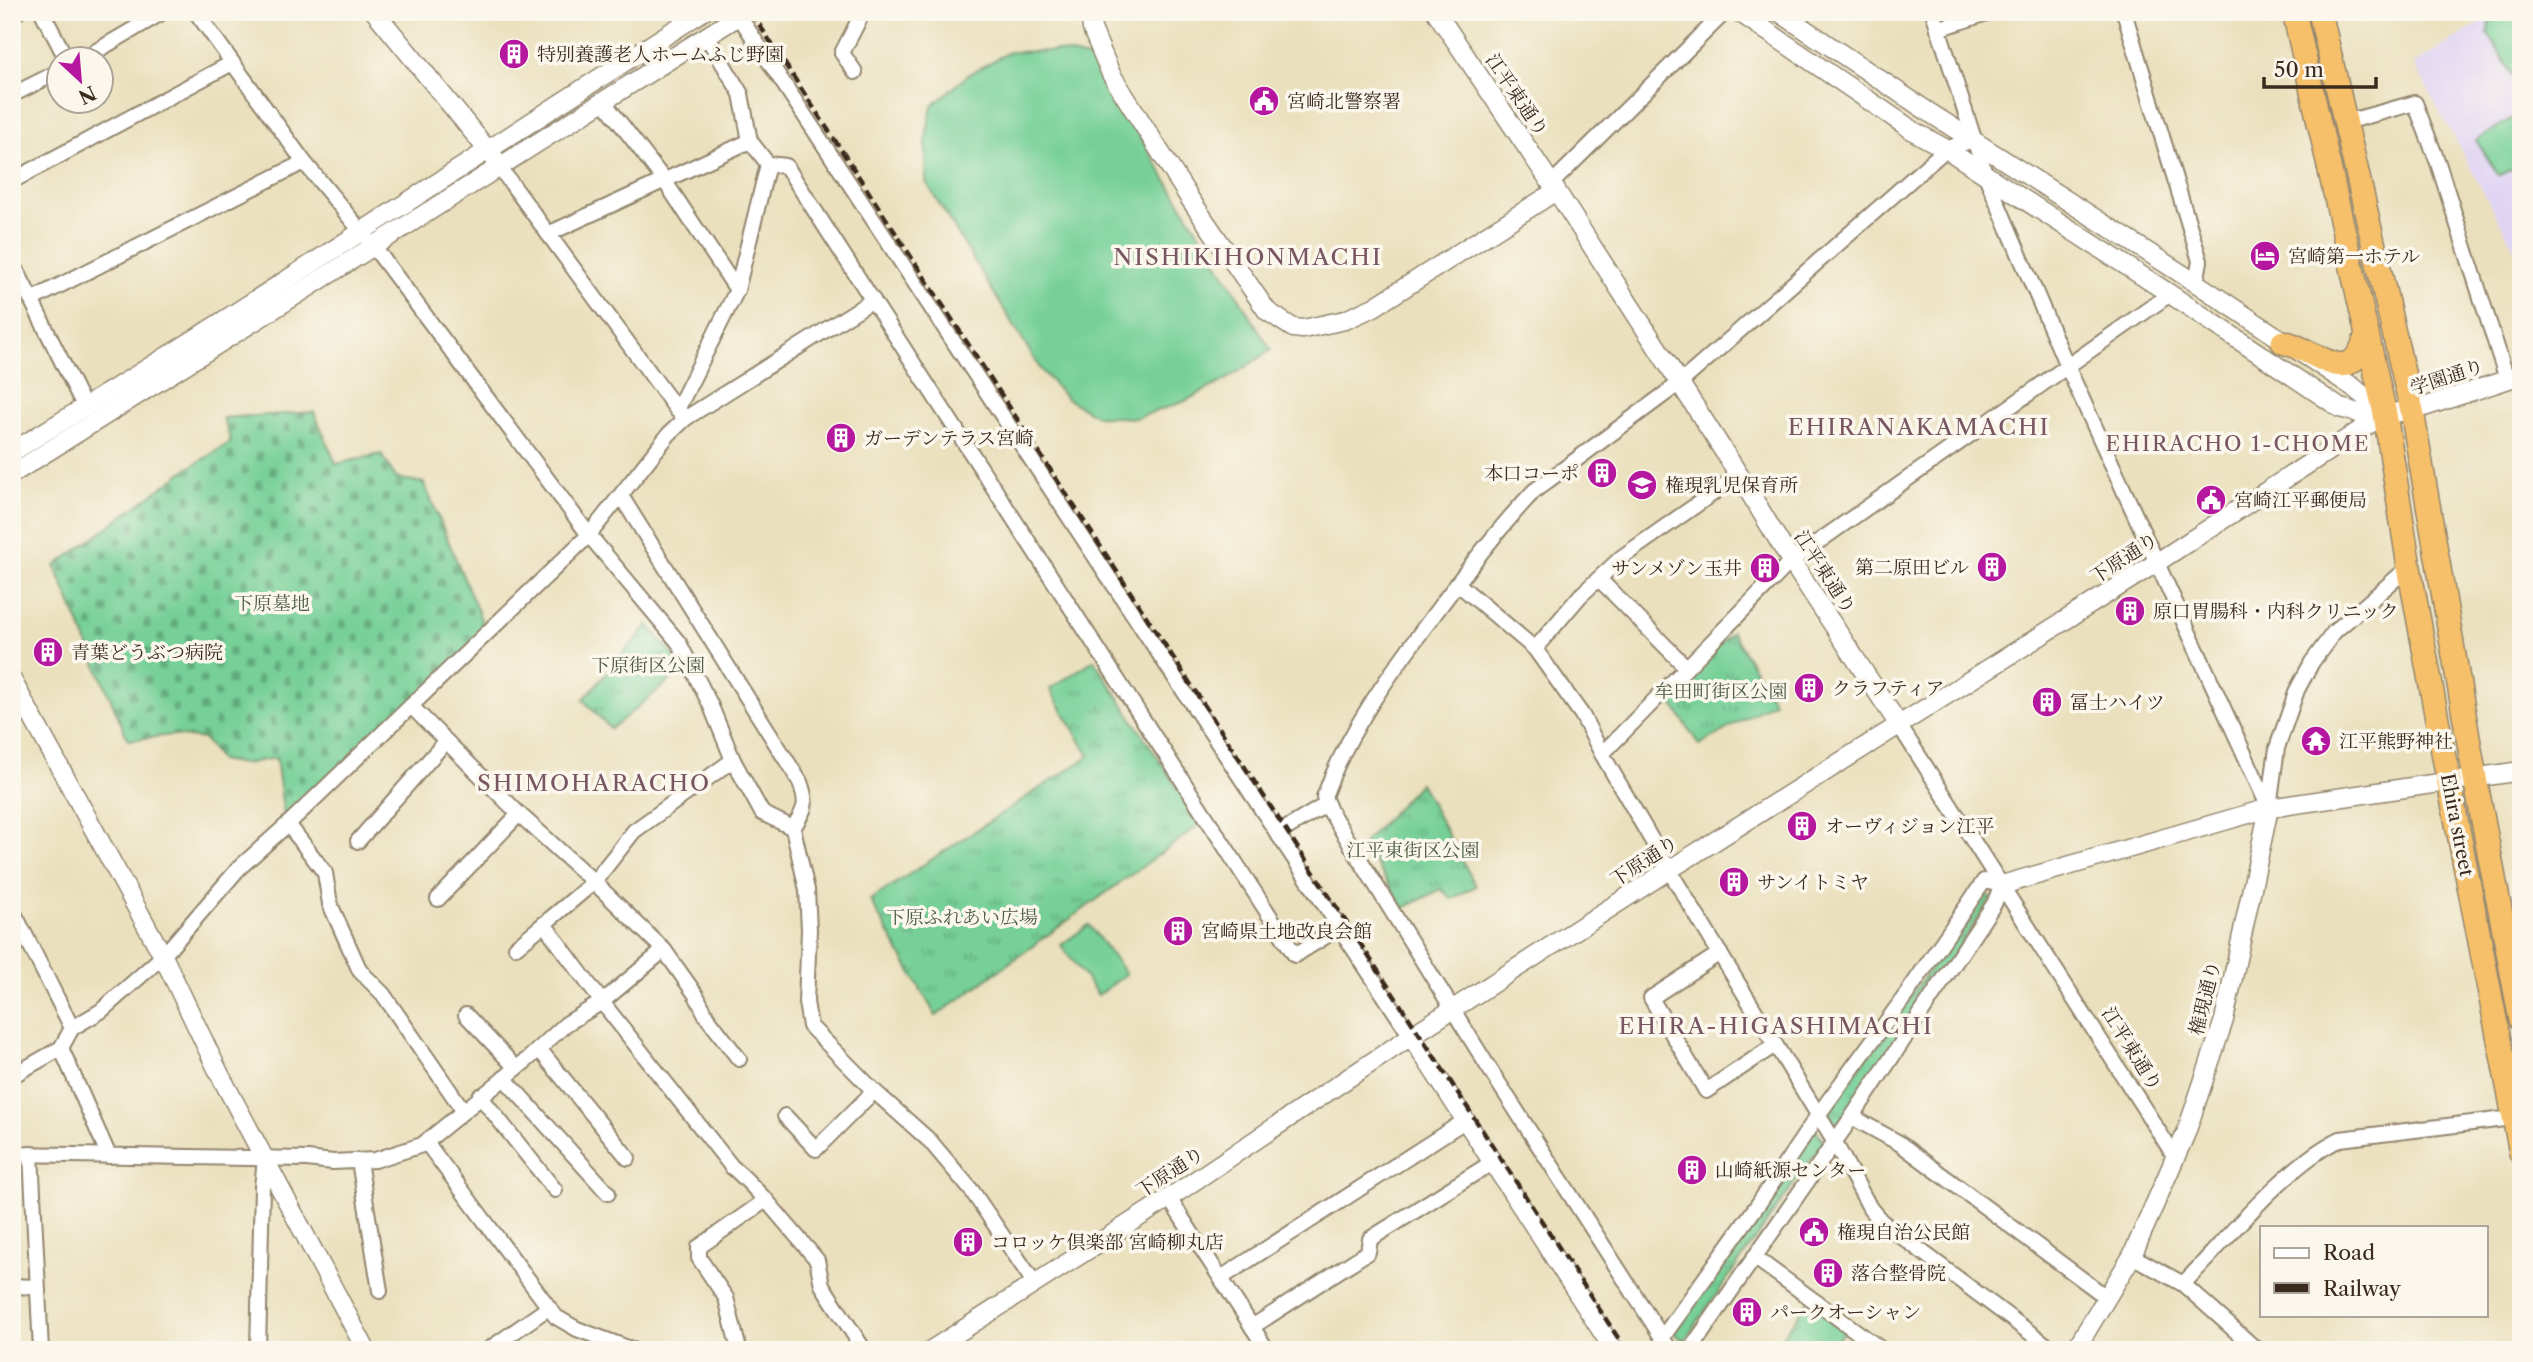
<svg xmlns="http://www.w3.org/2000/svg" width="2533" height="1362" font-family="'Libre Caslon Text','Noto Serif JP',serif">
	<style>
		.built { fill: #e0d4f4 }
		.grass { fill: url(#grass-tufts); stroke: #587d5a; stroke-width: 2 }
		.cemetery { fill: url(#cemetery-stones); stroke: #587d5a; stroke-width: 2 }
		.pitch { fill: #76d097; stroke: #587d5a; stroke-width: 2 }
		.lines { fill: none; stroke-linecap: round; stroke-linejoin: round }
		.minor-casing { stroke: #92856e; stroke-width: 18 }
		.tertiary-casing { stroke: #92856e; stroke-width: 21 }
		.trunk-casing { stroke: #92856e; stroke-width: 26 }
		.minor { stroke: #fff; stroke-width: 14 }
		.tertiary { stroke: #fff; stroke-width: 18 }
		.trunk { stroke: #f6c06b; stroke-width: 23 }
		.rail { stroke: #3b2a1e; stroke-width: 4.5; stroke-dasharray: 10 5; stroke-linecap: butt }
		.labels { text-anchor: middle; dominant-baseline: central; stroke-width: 7; stroke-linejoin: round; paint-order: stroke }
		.poi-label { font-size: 19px; fill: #3b2a1e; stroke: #fbf7ec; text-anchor: start }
		.street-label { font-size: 19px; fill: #3b2a1e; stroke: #fbf7ec }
		.park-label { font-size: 19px; fill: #4d5c42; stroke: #fbf7ec }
		.neighbourhood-label { font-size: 21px; letter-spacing: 2px; fill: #785763; stroke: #fbf7ec }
		.quarter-label { font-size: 23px; letter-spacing: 2px; fill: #785763; stroke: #fbf7ec }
	</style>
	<defs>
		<pattern id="grass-tufts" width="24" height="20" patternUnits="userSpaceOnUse" patternTransform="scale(1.75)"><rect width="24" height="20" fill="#76d097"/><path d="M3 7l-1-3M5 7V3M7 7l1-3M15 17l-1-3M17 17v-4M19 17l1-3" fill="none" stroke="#62a97b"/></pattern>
		<pattern id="cemetery-stones" width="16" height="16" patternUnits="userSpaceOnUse" patternTransform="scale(1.75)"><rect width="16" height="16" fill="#76d097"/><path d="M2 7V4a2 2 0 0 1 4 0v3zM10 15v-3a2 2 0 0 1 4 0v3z" fill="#62a97b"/></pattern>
	</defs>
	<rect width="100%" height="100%" fill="#fbf7ec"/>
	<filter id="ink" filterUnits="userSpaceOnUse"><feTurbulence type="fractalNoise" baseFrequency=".0143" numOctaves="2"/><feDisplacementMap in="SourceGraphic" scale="14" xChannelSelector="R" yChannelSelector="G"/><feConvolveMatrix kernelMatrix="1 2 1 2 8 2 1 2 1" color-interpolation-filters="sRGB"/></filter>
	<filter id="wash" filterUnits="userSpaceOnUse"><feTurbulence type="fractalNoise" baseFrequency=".00686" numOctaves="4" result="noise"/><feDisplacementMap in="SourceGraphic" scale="28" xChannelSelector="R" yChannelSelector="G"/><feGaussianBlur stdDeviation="1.57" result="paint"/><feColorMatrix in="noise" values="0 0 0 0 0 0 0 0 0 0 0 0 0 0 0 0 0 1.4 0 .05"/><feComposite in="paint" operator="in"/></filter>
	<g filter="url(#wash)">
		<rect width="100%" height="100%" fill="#eae0bd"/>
		<polygon class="built" points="2476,12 2521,12 2521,261 2414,64 2479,24"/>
		<g class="grass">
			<polygon points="648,625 678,660 683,670 611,729 583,700"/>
			<polygon points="1732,632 1774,702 1699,745 1667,695"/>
			<polygon points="1094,660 1201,824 936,1016 870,900 1089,756 1050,689"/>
			<polygon points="1420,783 1476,886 1452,899 1441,889 1404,908 1363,844"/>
			<polygon points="1984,893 1991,899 1837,1126 1827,1113"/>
			<polygon points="1815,1128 1824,1141 1684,1341 1673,1332"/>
			<polygon points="1808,1302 1845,1329 1830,1350 1772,1350"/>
		</g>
		<polygon class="cemetery" points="314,412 336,464 381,454 396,478 424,483 486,631 285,824 276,758 243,764 220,760 204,739 173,735 128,740 55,566 184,471 231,442 223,418"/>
		<g class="pitch">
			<polygon points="2491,12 2521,12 2521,90 2488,33"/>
			<polygon points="1058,51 1092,59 1271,350 1224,381 1183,402 1136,418 1097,416 1066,398 1041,370 926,182 926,138 932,106 969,74 1009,52"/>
			<polygon points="2521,113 2521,164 2499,176 2476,140"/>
			<polygon points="1089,925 1126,974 1098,995 1061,945"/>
		</g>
	</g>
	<g filter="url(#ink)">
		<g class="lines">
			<g class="minor-casing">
				<g id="minor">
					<polyline points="42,12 67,60"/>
					<polyline points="196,12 304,162 374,247 589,535 679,643 710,704 733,760 762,813 793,828"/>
					<polyline points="1933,12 1986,176 2067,366 2269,808"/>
					<polyline points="2124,12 2200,261 2196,283"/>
					<polyline points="12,15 18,12"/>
					<polyline points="739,16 1411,1036"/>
					<polyline points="1938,29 1990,12"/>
					<polyline points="707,37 741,94 750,141 768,164 786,166 1295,955 1339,928"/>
					<polyline points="81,60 163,12"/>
					<polyline points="855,72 842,53 863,12"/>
					<polyline points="12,95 60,71"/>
					<polyline points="604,102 664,180 737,290"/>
					<polyline points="2346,122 2415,103 2438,163 2507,379"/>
					<polyline points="500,168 677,410 686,418"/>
					<polyline points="12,181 232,63"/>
					<polyline points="1551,184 1722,15 1720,12"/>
					<polyline points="548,234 750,141"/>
					<polyline points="12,261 84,406"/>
					<polyline points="33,299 304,162"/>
					<polyline points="677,410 737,290 768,164"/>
					<path d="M621 496 800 782C808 804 806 808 793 828L807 890 809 930 806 1002 810 1026 874 1091 930 1141 972 1191 1035 1284"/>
					<polyline points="1599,579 1686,667"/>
					<polyline points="1457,583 1535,649 1582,715 1602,754 1669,870 1834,1141 1870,1208 1881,1221 2053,1350"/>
					<polyline points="1535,649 1580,596 1622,557 1739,475"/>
					<polyline points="411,706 519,814 594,882 664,950 696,995 707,1017 739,1059"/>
					<polyline points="12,713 26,707"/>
					<polyline points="1899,725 2175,1157"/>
					<polyline points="1602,754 1791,561 2170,294"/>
					<polyline points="2269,807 2277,748 2297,690 2312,662 2334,632 2409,567"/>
					<polyline points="288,824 325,873 330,904 360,971 383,994 463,1110"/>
					<polyline points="1277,834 1327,804"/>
					<polyline points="358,841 446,741"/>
					<polyline points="438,899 519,814"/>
					<polyline points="12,909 72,1028"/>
					<polyline points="516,947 544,924"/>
					<path d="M664 950 602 1002 732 1167C745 1177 754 1189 766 1200L699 1247V1258L726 1298 739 1350"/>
					<polyline points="1720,953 1651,998 1706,1091 1775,1045"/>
					<polyline points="466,1015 516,1068"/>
					<polyline points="61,1048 109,1156"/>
					<polyline points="539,1049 628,1158"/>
					<polyline points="12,1076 61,1048 72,1028 101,1011 163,956 239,868 288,824 589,535 669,434 686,418 873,300"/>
					<polyline points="504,1078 608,1193"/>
					<polyline points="480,1096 555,1190"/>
					<polyline points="785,1116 816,1149 874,1091"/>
					<polyline points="1852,1117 1899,1143 2106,1297"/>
					<polyline points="426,1142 556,1317 577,1329 633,1350"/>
					<polyline points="12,1154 307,1159 333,1162 375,1160 422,1145 528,1059 566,1024 602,1002 544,924 594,882 634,831 733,760"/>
					<polyline points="31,1154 41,1350"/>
					<polyline points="359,1161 380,1291"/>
					<polyline points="1169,1198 1267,1350"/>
					<polyline points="766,1200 817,1260 822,1285 864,1350"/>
					<polyline points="2132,1256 2183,1284 2257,1350"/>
					<polyline points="1754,1257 1882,1350"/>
					<polyline points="1221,1278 1466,1120"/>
					<path d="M2183 1284C2226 1240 2286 1165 2340 1139L2513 1118"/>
					<polyline points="12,1286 37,1287"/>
					<polyline points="1252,1327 1368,1252 1370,1239 1493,1162"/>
					<polyline points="1662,1338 1759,1203 1818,1115 1906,995 1984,881 2002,885 1994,904 1852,1117 1690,1350"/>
					<polyline points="258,1350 262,1187 265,1159"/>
					<polyline points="488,1350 548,1308"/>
					<path d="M1670 1350 1487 1065 1330 811 1324 797C1347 733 1387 678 1427 624 1461 578 1495 532 1534 491L1681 382 1946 149 1973 140"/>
				</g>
			</g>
			<g class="tertiary-casing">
				<g id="tertiary">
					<polyline points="375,12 495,159"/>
					<polyline points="1090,12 1092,29 1111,74 1190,199 1267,311 1293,328 1303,329 1345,320 1374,307 1556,191"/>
					<polyline points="1436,12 1561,198 1739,475 1791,561 1899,725"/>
					<polyline points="1739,12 1915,132 1946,149 2170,294 2340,408 2366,415 2412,411 2521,375"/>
					<polyline points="1779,12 1927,111 2196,283 2353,387 2385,414"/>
					<polyline points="12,452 195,339 702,12"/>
					<polyline points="12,474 745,12"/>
					<polyline points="12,680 163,956 219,1073 366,1350"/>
					<polyline points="2002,885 2269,808 2521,771"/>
					<polyline points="1411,1036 1614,1350"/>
					<polyline points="931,1350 1169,1198 1411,1036 1669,870 2156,563 2385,414"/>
					<polyline points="2075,1350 2132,1256 2186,1133 2224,1020 2269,808"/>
				</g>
			</g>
			<g class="trunk-casing">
				<g id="trunk">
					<polyline points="2294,12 2385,414 2409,567 2444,757 2521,1153"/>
					<polyline points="2320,12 2412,411 2475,778 2521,1020"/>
					<path d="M2283 342C2320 351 2351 393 2367 333"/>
				</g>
			</g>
			<use href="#minor" class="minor"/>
			<use href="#tertiary" class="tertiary"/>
			<use href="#trunk" class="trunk"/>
			<polyline class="rail" points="751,12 1626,1350"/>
		</g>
	</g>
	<defs>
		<g id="building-disc" transform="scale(1.575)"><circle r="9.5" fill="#b5179e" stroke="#fbf7ec"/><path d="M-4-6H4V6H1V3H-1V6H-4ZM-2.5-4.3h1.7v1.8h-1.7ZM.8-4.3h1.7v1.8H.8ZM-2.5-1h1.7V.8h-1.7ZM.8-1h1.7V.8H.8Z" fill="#fff"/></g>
		<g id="civic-disc" transform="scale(1.575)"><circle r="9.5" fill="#b5179e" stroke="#fbf7ec"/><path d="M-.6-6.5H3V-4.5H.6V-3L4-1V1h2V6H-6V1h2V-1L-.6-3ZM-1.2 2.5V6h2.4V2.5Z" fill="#fff"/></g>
		<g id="hotel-disc" transform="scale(1.575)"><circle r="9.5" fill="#b5179e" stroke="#fbf7ec"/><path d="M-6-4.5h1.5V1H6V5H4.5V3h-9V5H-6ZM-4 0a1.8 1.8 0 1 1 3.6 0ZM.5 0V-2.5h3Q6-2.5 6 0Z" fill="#fff"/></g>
		<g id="school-disc" transform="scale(1.575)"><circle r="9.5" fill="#b5179e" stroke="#fbf7ec"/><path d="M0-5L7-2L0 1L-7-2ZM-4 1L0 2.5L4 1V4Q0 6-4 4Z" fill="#fff"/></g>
		<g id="temple-disc" transform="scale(1.575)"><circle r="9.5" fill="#b5179e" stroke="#fbf7ec"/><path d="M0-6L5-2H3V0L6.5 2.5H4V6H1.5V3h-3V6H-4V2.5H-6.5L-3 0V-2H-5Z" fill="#fff"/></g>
	</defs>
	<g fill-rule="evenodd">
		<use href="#building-disc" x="514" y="54"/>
		<use href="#civic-disc" x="1264" y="101"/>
		<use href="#hotel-disc" x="2265" y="256"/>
		<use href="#building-disc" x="841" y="438"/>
		<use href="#building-disc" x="1602" y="473"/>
		<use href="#school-disc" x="1642" y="485"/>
		<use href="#civic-disc" x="2211" y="500"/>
		<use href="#building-disc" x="1992" y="567"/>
		<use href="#building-disc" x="1765" y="568"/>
		<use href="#building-disc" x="2130" y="611"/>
		<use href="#building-disc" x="48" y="652"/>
		<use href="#building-disc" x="1809" y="688"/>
		<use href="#building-disc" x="2047" y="702"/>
		<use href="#temple-disc" x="2316" y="741"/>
		<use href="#building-disc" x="1802" y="826"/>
		<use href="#building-disc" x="1734" y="882"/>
		<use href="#building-disc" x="1178" y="931"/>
		<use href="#building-disc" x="1692" y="1170"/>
		<use href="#civic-disc" x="1814" y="1232"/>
		<use href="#building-disc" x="968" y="1242"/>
		<use href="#building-disc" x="1828" y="1273"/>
		<use href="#building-disc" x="1747" y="1312"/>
	</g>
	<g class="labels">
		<g class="poi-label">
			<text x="537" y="54">特別養護老人ホームふじ野園</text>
			<text x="1287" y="101">宮崎北警察署</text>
			<text x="2288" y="256">宮崎第一ホテル</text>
			<text x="864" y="438">ガーデンテラス宮崎</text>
			<text x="1579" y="473" text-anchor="end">本口コーポ</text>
			<text x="1665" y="485">権現乳児保育所</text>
			<text x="2234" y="500">宮崎江平郵便局</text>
			<text x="1969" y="567" text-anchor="end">第二原田ビル</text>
			<text x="1742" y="568" text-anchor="end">サンメゾン玉井</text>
			<text x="2153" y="611">原口胃腸科・内科クリニック</text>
			<text x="71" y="652">青葉どうぶつ病院</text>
			<text x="1832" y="688">クラフティア</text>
			<text x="2070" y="702">冨士ハイツ</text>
			<text x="2339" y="741">江平熊野神社</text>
			<text x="1825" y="826">オーヴィジョン江平</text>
			<text x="1757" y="882">サンイトミヤ</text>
			<text x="1201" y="931">宮崎県土地改良会館</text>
			<text x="1715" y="1170">山崎紙源センター</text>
			<text x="1837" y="1232">権現自治公民館</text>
			<text x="991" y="1242">コロッケ倶楽部 宮崎柳丸店</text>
			<text x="1851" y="1273">落合整骨院</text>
			<text x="1770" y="1312">パークオーシャン</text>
		</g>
		<g class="street-label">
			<text transform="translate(1517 95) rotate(56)">江平東通り</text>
			<text transform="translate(2447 377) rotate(-18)">学園通り</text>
			<text transform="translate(2124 558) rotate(-33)">下原通り</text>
			<text transform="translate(1825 572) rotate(57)">江平東通り</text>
			<text transform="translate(2457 825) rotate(79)">Ehira street</text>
			<text transform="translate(1644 861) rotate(-33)">下原通り</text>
			<text transform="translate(2205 998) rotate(-76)">権現通り</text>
			<text transform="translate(2132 1049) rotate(58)">江平東通り</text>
			<text transform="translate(1170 1172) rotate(-33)">下原通り</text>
		</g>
		<g class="park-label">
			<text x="272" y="603">下原墓地</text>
			<text x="648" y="665">下原街区公園</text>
			<text x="1721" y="691">牟田町街区公園</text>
			<text x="1413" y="850">江平東街区公園</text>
			<text x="962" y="917">下原ふれあい広場</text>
		</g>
		<g class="neighbourhood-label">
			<text x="2238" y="443">EHIRACHO 1-CHOME</text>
		</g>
		<g class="quarter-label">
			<text x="1248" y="257">NISHIKIHONMACHI</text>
			<text x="1919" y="427">EHIRANAKAMACHI</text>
			<text x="594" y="783">SHIMOHARACHO</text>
			<text x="1776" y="1026">EHIRA-HIGASHIMACHI</text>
		</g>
	</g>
	<rect width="2533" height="1362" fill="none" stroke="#fbf7ec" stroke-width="42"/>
	<rect x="2260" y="1226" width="228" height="91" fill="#fbf7ec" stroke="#aea59a" stroke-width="2"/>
	<rect x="2274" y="1248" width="35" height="10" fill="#ffffff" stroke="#aea59a" stroke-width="2"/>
	<text x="2323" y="1260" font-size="21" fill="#3b2a1e">Road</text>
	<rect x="2274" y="1283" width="35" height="10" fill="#3b2a1e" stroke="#aea59a" stroke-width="2"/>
	<text x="2323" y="1296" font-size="21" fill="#3b2a1e">Railway</text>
	<g transform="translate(80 80) rotate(154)"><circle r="33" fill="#fbf7ec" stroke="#aea59a" stroke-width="2"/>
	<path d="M0-5L12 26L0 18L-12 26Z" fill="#b5179e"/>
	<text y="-10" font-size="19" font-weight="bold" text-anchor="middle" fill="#3b2a1e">N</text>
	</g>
	<path d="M2264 77v10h112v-10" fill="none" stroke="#3b2a1e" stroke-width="3.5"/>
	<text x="2274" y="77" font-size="21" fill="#3b2a1e" stroke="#fbf7ec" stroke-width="5" paint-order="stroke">50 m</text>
</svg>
